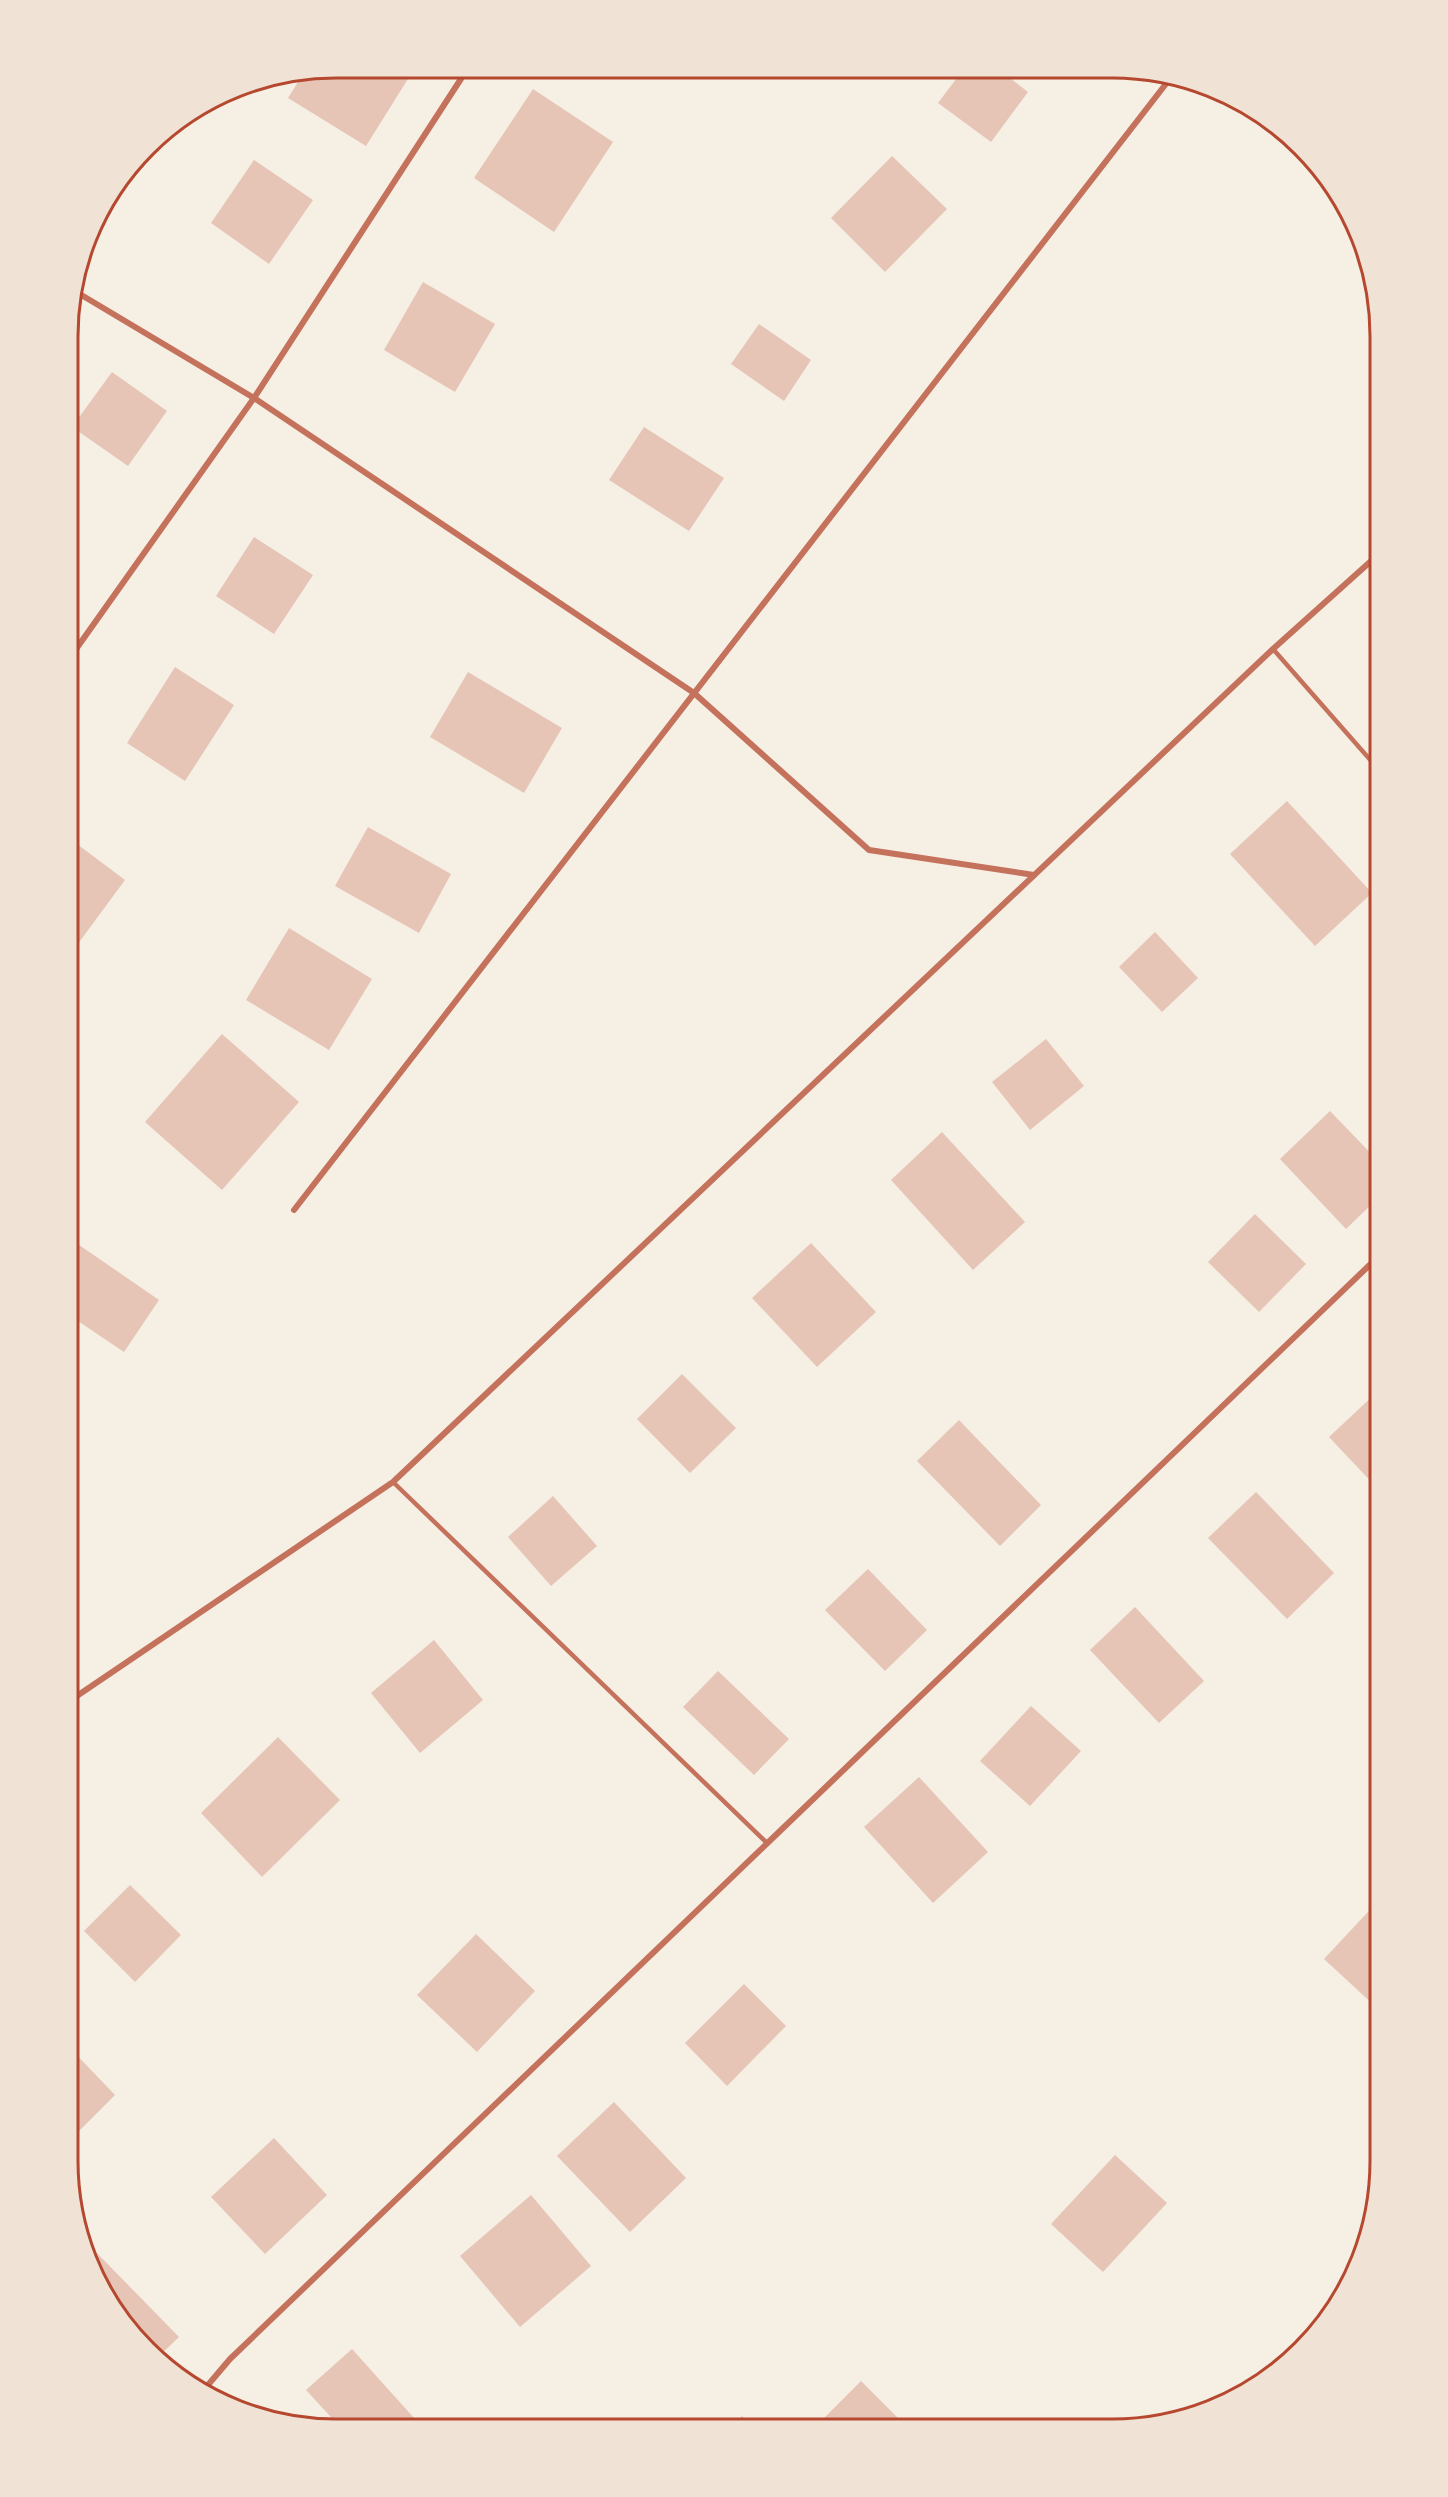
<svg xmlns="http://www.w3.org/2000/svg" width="1448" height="2497" font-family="'Times New Roman',serif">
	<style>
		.building { fill: #e6c5b7 }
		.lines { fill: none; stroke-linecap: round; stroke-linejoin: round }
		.service { stroke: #c5725c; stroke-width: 4.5 }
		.minor { stroke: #c5725c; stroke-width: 6 }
		.rim { fill: none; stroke: #b5482f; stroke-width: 3 }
	</style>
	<rect width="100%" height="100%" fill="#f6efe4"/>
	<g class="building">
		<polygon points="336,68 401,68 411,74 366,146 288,98 303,74"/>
		<polygon points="962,71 1002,72 1028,92 991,142 938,103"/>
		<polygon points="533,89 613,142 554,232 474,178"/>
		<polygon points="892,156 947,209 885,272 831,218"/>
		<polygon points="254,160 313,200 269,264 211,223"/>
		<polygon points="423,282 495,324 455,392 384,350"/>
		<polygon points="759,324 811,360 784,401 731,364"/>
		<polygon points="112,372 167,411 128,466 72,427"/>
		<polygon points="644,427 724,478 689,531 609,480"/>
		<polygon points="254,537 313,575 274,634 216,596"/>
		<polygon points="175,667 234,705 185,781 127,743"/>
		<polygon points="468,672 562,728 524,793 430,737"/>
		<polygon points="1287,801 1372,893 1315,946 1230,854"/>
		<polygon points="368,827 451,874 419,933 335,886"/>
		<polygon points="69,838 125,880 77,945 69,939"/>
		<polygon points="289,928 372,979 329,1050 246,1000"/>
		<polygon points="1155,932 1198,978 1162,1012 1119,967"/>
		<polygon points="222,1034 299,1102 222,1190 145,1122"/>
		<polygon points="1046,1039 1084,1086 1030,1130 992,1082"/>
		<polygon points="1330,1111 1380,1163 1380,1196 1346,1229 1280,1159"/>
		<polygon points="942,1132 1025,1222 973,1270 891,1180"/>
		<polygon points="1255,1214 1306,1264 1259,1312 1208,1262"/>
		<polygon points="69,1238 159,1300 124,1352 69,1315"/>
		<polygon points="811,1243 876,1312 817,1367 752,1298"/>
		<polygon points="682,1374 736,1428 690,1473 637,1419"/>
		<polygon points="1375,1394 1380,1399 1380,1491 1329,1437"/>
		<polygon points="959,1420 1041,1505 1000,1546 917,1461"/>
		<polygon points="1256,1492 1334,1573 1287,1619 1208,1538"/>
		<polygon points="553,1496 597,1546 551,1586 508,1537"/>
		<polygon points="868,1569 927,1630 885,1671 825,1610"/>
		<polygon points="1135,1607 1204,1681 1159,1723 1090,1650"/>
		<polygon points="434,1640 483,1700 420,1753 371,1693"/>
		<polygon points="718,1671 789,1739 754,1775 683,1707"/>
		<polygon points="1031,1706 1081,1751 1030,1806 980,1761"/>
		<polygon points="278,1737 340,1800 262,1877 201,1813"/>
		<polygon points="919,1777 988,1852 933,1903 864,1827"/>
		<polygon points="130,1885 181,1935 135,1982 84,1931"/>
		<polygon points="1380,1899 1380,2002 1376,2007 1324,1959"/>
		<polygon points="476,1934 535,1991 477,2052 417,1995"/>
		<polygon points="744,1984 786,2026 727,2086 685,2043"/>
		<polygon points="68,2046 115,2095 68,2142"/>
		<polygon points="614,2102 686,2178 630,2232 557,2156"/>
		<polygon points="274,2138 327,2195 265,2254 211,2197"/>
		<polygon points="1115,2155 1167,2203 1103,2272 1051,2224"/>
		<polygon points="531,2195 591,2266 520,2327 460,2256"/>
		<polygon points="90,2246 179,2337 156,2359 113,2310 84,2251"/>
		<polygon points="352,2349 423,2428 340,2427 306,2390"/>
		<polygon points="861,2381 905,2425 902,2429 813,2429"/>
		<polygon points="742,2416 756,2428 731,2428"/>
	</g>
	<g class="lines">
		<g class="service">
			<polyline points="1273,649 1380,771"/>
			<polyline points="393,1482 766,1842"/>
		</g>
		<g class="minor">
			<polyline points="73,290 254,398 694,693 869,850 1034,875"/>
			<polyline points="69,659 254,398 468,68"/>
			<polyline points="294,1210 1172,76"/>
			<polyline points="68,1702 393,1482 1273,649 1380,553"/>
			<polyline points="202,2392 230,2359 1380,1255"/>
		</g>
	</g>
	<path d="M0 0H1448V2497H0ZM336 78H1112A258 258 0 0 1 1370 336V2161A258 258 0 0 1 1112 2419H336A258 258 0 0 1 78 2161V336A258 258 0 0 1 336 78Z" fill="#f1e2d6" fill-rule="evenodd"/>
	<path class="rim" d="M336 78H1112A258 258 0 0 1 1370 336V2161A258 258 0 0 1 1112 2419H336A258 258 0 0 1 78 2161V336A258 258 0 0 1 336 78Z"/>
</svg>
